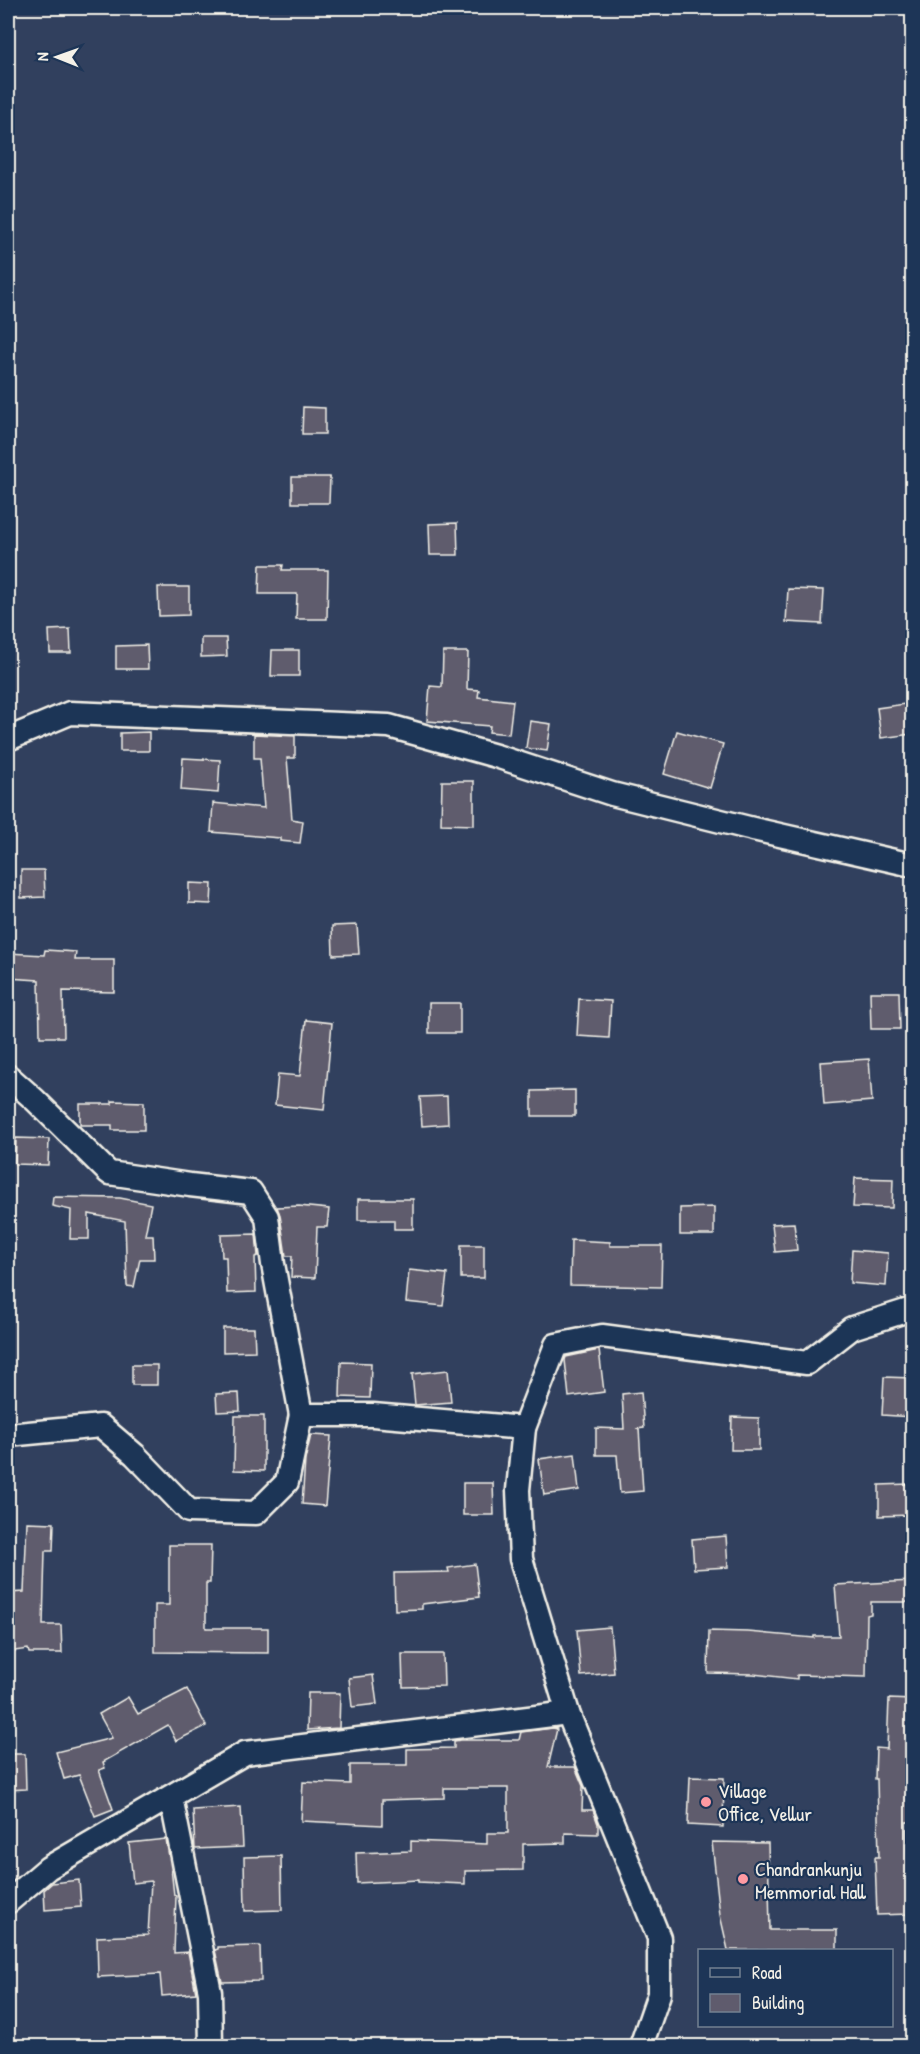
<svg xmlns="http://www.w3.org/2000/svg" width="920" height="2054" font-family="'Patrick Hand',sans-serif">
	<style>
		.building { fill: #5f5b6d; stroke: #f4f1e8; stroke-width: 1.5 }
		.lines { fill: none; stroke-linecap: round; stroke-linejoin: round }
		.street-casing { stroke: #f4f1e8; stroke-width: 27 }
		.street { stroke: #1d3557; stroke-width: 22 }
		.poi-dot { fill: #ff9aa2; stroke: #1d3557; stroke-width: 2 }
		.labels { text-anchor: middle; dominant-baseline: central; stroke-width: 4.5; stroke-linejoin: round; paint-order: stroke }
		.poi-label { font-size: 20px; fill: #f4f1e8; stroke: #1d3557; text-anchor: start }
	</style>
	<rect width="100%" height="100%" fill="#31405e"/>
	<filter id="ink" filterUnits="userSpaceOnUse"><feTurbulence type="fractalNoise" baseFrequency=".0167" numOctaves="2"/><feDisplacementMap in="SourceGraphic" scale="12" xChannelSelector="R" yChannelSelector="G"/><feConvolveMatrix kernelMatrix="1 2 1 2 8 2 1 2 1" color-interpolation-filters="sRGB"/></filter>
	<g filter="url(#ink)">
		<g class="building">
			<polygon points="303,407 325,408 325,434 302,434"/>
			<polygon points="292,477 330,477 329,503 292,503"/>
			<polygon points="457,523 458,555 430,555 429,524"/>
			<polygon points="260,565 283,565 282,570 328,570 327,619 296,619 297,594 259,594"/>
			<polygon points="158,587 189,587 189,615 159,616"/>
			<polygon points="788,589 824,590 822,624 786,622"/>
			<polygon points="70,629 71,653 50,653 49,630"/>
			<polygon points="201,638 226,638 227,656 201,657"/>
			<polygon points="147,645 148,669 116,669 116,646"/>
			<polygon points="272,650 299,650 299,676 271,676"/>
			<polygon points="443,652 468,652 467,689 479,690 478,697 513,701 509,734 489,732 490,726 427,721 430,686 442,687"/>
			<polygon points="912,703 912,734 881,738 877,708"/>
			<polygon points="530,721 551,724 547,751 526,748"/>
			<polygon points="677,731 723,744 710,788 664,774"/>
			<polygon points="149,732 149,751 120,751 120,733"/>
			<polygon points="254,734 295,736 295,758 287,758 292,819 303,821 300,843 280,841 280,838 211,832 213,803 264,808 260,758 254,758"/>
			<polygon points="183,758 220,760 218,793 181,790"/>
			<polygon points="442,781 474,781 474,825 441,824"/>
			<polygon points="21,870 44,870 45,897 21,898"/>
			<polygon points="189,883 212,884 211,904 189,903"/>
			<polygon points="357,925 359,954 333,955 332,926"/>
			<polygon points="45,950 76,952 75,960 114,960 114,992 63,991 64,1037 40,1037 39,980 8,978 8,953 44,955"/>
			<polygon points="870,992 899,992 900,1029 871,1029"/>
			<polygon points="579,999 611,1001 609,1038 577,1036"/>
			<rect x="429" y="1003" width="31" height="30"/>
			<polygon points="306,1020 332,1023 324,1110 275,1105 278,1074 300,1076"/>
			<polygon points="869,1059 872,1101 824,1105 821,1062"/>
			<polygon points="575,1090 575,1116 532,1116 532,1091"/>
			<polygon points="447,1096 448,1124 422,1126 420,1097"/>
			<polygon points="112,1101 144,1102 144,1130 112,1130 112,1125 80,1125 80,1104 112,1104"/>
			<polygon points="16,1138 49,1139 48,1165 15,1164"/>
			<polygon points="855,1178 893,1179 892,1208 853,1207"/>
			<polygon points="53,1197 120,1198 151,1204 145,1235 153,1235 154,1259 140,1259 134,1287 127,1286 125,1221 89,1214 89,1239 70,1239 71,1210 52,1206"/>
			<polygon points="358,1199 413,1199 413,1229 394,1229 394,1220 358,1220"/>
			<polygon points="299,1206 329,1209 327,1227 317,1227 315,1278 291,1277 292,1256 286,1256 280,1215 277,1207"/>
			<polygon points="714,1207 714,1235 680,1235 680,1208"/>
			<polygon points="794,1223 797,1250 775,1252 772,1224"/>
			<polygon points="256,1234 258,1256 255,1257 256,1292 227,1293 226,1257 222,1257 221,1235"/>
			<polygon points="571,1240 610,1242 610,1246 662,1246 661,1287 570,1285"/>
			<rect x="461" y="1245" width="23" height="33"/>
			<polygon points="852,1250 888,1253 886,1286 850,1283"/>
			<polygon points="409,1270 447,1274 443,1306 406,1302"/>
			<polygon points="223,1328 254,1328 255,1351 223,1352"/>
			<polygon points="599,1350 604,1392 569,1397 565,1360 566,1357"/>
			<polygon points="341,1362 371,1363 370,1398 340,1397"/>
			<rect x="132" y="1365" width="25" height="20"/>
			<polygon points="448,1370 451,1402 415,1405 412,1374"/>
			<polygon points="884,1377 912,1378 912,1417 882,1415"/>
			<polygon points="641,1392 644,1428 636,1429 639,1429 643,1491 620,1493 617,1455 596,1455 596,1428 624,1429 622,1394"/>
			<polygon points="239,1393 240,1411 217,1412 216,1394"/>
			<polygon points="235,1416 264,1416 264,1471 234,1470"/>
			<polygon points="732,1417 759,1418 759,1450 731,1450"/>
			<polygon points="311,1435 331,1436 325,1506 302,1504 305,1460"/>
			<polygon points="575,1454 579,1490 544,1495 539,1459"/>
			<polygon points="463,1483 493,1483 494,1515 463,1515"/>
			<polygon points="910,1484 911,1515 879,1516 879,1485"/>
			<polygon points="27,1522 54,1523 53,1551 45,1551 43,1625 61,1625 62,1653 29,1653 28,1649 8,1652 8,1593 24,1592"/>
			<polygon points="726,1536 728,1567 694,1569 692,1539"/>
			<polygon points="169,1545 211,1545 210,1583 206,1583 206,1628 268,1628 268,1653 155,1652 155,1605 169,1605"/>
			<polygon points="475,1564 479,1597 422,1604 422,1609 395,1610 394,1573 449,1572 448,1568"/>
			<polygon points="912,1581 912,1602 871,1602 871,1614 867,1615 866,1677 797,1675 797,1679 753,1674 708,1673 709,1631 748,1632 814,1638 814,1636 839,1636 835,1585"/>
			<polygon points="610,1627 614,1673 581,1676 577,1630"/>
			<polygon points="402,1654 443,1654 444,1686 403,1687"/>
			<polygon points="373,1675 377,1704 352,1707 349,1678"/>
			<polygon points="187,1689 206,1726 176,1741 168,1725 103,1762 105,1768 99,1770 113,1809 95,1816 79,1775 64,1779 56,1752 112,1738 99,1714 128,1697 138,1714"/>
			<polygon points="308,1693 340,1693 339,1728 307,1730"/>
			<polygon points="889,1699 912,1700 912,1822 906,1822 909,1914 877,1915 875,1857 879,1857 877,1779 875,1779 876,1748 887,1749"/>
			<polygon points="553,1728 557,1729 548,1767 575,1767 583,1786 582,1810 593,1810 598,1824 598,1834 565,1833 565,1843 523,1844 523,1870 465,1871 465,1884 418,1882 418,1880 357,1883 356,1853 411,1851 411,1841 487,1844 487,1833 508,1833 508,1788 444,1788 444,1798 382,1800 382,1825 301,1821 303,1782 350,1784 350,1765 407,1765 407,1749 454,1748 454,1741 461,1740 519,1740 521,1732"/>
			<polygon points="8,1754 25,1754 26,1789 8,1790"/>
			<polygon points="690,1777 724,1778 723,1827 688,1825"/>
			<polygon points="241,1807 243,1847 195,1849 193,1810"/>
			<polygon points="166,1839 171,1868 174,1895 176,1896 174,1953 188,1952 196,1993 162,1996 160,1974 98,1977 97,1937 148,1935 151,1881 133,1883 129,1843"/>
			<polygon points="712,1842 768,1843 770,1930 837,1930 837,1950 728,1950 720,1915"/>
			<polygon points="281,1856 282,1910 245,1911 244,1857"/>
			<polygon points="79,1880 81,1907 45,1910 44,1890 52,1883"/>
			<polygon points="260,1946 261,1981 222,1982 215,1950 218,1949 218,1947"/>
		</g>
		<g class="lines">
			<g class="street-casing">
				<g id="street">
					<polyline points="8,739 70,713 389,726 496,756 612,794 753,829 912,865"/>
					<polyline points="8,1076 35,1100 109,1173 190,1185 251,1192 267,1217 273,1264 301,1415"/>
					<polyline points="8,1435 101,1426 135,1455 189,1511 256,1513 287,1482 301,1415 373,1415 524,1428"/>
					<polyline points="171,1797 210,1992 211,2046"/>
					<polyline points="8,1902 48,1868 245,1753 568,1713"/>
					<polyline points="641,2046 659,1994 659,1938 568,1713 521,1559 518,1490 524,1428 556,1345 602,1336 807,1363 852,1328 912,1309"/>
				</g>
			</g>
			<use href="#street" class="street"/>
		</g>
	</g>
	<g class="poi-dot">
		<circle cx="706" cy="1802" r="6"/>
		<circle cx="743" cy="1879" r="6"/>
	</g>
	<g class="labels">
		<g class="poi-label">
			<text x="718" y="1790">Village<tspan x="718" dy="23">Office, Vellur</tspan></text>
			<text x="755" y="1868">Chandrankunju<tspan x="755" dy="23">Memmorial Hall</tspan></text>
		</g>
	</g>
	<rect width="920" height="2054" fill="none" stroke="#1d3557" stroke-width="30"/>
	<rect x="15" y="15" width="890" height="2024" fill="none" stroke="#f4f1e8" stroke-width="2" filter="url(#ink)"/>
	<rect x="698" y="1949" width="195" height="78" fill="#1d3557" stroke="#738091" stroke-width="1.5"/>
	<rect x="710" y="1968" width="30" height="9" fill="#1d3557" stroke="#738091" stroke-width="1.5"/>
	<text x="752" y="1979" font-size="18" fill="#f4f1e8">Road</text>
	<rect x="710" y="1994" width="30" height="18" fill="#5f5b6d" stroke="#738091" stroke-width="1.5"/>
	<text x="752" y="2009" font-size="18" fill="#f4f1e8">Building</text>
	<g transform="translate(57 57) rotate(271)" stroke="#1d3557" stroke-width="4.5" paint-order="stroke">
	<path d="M0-4.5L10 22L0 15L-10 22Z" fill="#f4f1e8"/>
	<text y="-9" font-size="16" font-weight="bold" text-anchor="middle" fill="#f4f1e8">N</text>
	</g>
</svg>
